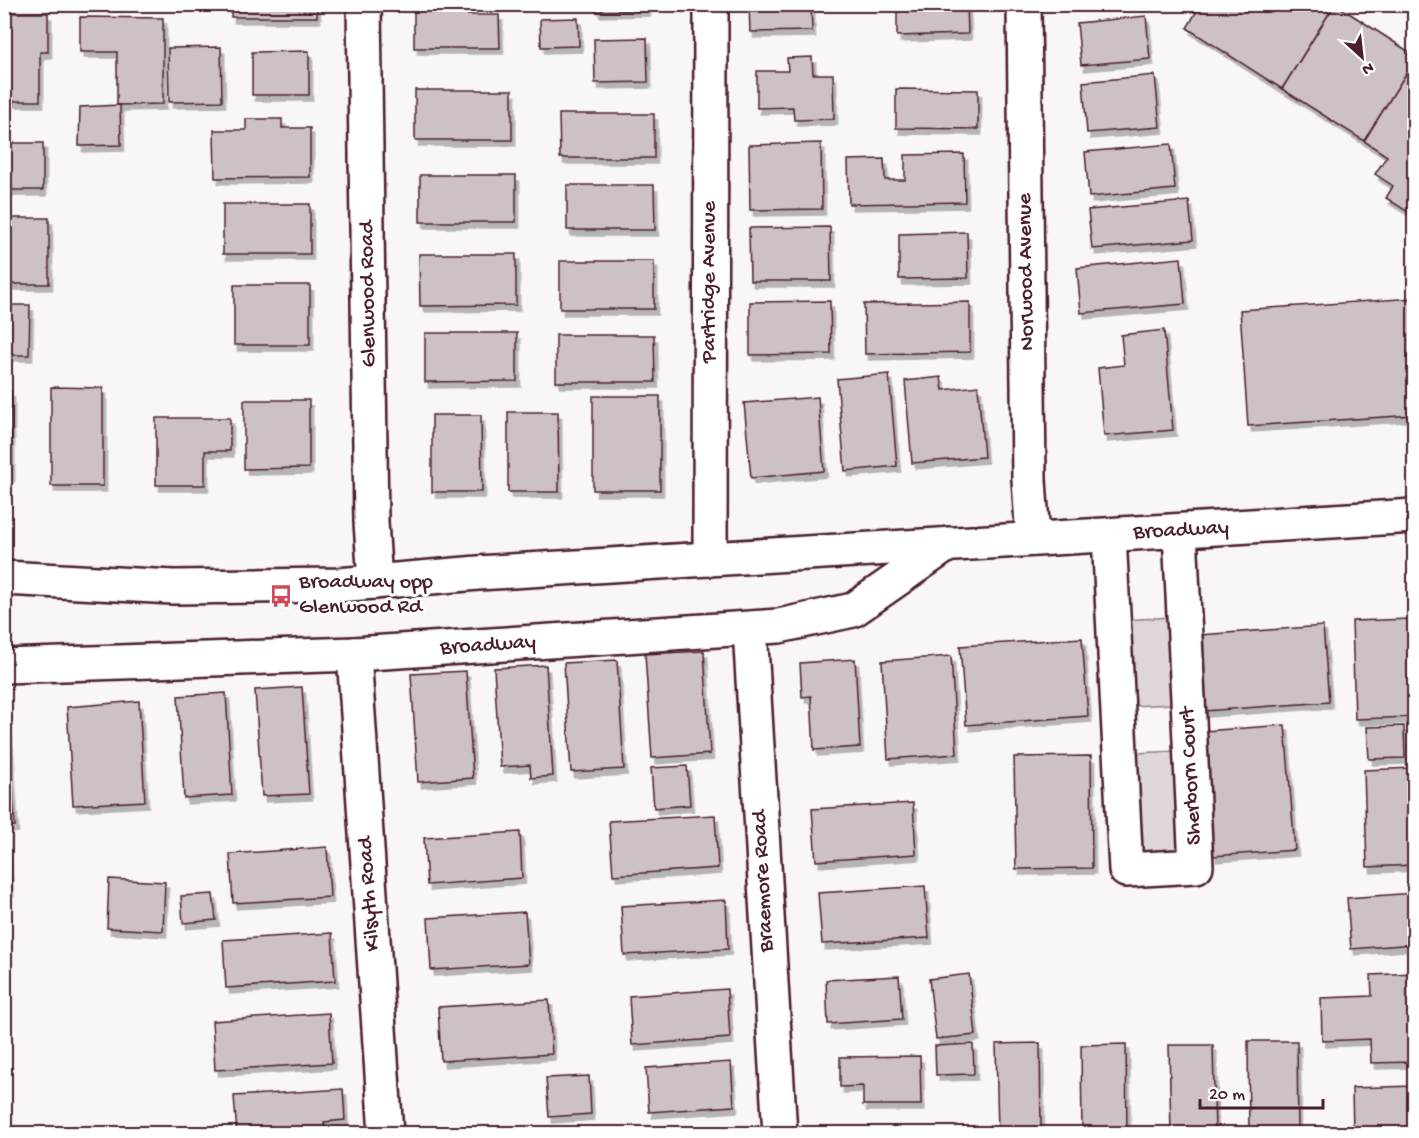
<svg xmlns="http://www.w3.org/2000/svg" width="1419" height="1138" font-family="'Gochi Hand',sans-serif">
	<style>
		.green { fill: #ded6d9; stroke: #947a82; stroke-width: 1.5 }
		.building { fill: #cdc1c4; stroke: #4a1f2b; stroke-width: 1.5; filter: url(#shadow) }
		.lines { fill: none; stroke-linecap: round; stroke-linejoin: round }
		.street-casing { stroke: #4a1f2b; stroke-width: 38 }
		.secondary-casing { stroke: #4a1f2b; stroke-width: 38 }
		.street { stroke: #fff; stroke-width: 33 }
		.secondary { stroke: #fff; stroke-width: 33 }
		.labels { text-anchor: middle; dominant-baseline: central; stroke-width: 6; stroke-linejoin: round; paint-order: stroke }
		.street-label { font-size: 22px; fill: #4a1f2b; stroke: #fff }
		.poi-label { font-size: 22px; fill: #4a1f2b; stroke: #fff; text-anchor: start }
	</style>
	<defs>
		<filter id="shadow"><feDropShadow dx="3.5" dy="6" stdDeviation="0" flood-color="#0004"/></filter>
	</defs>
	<rect width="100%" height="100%" fill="#f8f6f7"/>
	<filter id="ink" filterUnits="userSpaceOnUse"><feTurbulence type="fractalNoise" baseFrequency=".0167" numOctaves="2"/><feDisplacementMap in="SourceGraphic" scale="12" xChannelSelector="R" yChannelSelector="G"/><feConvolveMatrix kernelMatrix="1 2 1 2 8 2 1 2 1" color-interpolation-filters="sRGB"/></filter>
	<g filter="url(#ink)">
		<g class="green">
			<polygon points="1170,617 1174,704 1131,706 1126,620"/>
			<polygon points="1179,751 1184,852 1139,854 1134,753"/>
		</g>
		<g class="building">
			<rect x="231" y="4" width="86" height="13"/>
			<polygon points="414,4 467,4 468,15 499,15 500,48 414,48"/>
			<polygon points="596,4 647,4 647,10 596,11"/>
			<polygon points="749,4 811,4 812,31 750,32"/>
			<polygon points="897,4 967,4 968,34 897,36"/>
			<polygon points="1201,4 1335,4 1282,89 1187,28"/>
			<polygon points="1335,4 1414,55 1414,61 1364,141 1282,89"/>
			<polygon points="4,13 48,13 48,52 40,52 40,101 4,101"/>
			<polygon points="1146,16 1150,59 1081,65 1077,23"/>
			<polygon points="80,17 163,18 163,104 117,105 117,52 80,52"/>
			<polygon points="578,18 579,46 541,47 540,19"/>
			<polygon points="647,38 648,82 595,83 594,39"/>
			<polygon points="221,47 222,101 169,102 168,48"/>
			<polygon points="309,51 309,95 252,95 252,52"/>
			<polygon points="812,57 813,74 833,74 834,119 794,120 793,107 757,108 757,71 788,71 787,58"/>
			<polygon points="1414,61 1414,208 1411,214 1386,198 1393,186 1375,174 1387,156 1364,141"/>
			<polygon points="1155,75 1160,127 1087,133 1083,82"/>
			<polygon points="896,89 978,90 978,129 896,128"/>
			<rect x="415" y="90" width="97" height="50"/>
			<polygon points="120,105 121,145 79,146 80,107"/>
			<polygon points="559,114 654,114 654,158 560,158"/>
			<polygon points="246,119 282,119 282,128 310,128 310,177 215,178 214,130 246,130"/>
			<rect x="4" y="143" width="39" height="47"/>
			<polygon points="821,143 822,209 750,210 749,145"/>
			<polygon points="1171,144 1175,189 1089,197 1085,152"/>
			<polygon points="964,154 965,202 849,204 848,160 884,159 885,180 905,180 905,155"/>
			<rect x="420" y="175" width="96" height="47"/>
			<polygon points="567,185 654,185 655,230 567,230"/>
			<polygon points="1189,201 1193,240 1092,249 1088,210"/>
			<rect x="223" y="204" width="87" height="50"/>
			<rect x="4" y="218" width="45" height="66"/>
			<polygon points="830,227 831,281 750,281 749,228"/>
			<polygon points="967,232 968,278 899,279 899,234"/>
			<polygon points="419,254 516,254 516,305 420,306"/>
			<polygon points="1181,258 1185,304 1081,313 1077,268"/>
			<rect x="560" y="261" width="94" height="48"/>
			<rect x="234" y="285" width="76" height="60"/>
			<polygon points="1414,298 1414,415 1248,426 1240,310"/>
			<polygon points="830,301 831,354 750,355 750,302"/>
			<polygon points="970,302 970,352 865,354 864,304"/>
			<polygon points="4,305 30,305 29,355 4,355"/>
			<polygon points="1164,330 1173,430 1104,436 1098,368 1124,365 1121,335"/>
			<polygon points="425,333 517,333 517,381 425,382"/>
			<polygon points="556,335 654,335 655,382 556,382"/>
			<polygon points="889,374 897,466 845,471 837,379"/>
			<polygon points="941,377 943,390 978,386 984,457 912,463 905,381"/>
			<polygon points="51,387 103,388 103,486 51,486"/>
			<rect x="4" y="391" width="7" height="85"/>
			<rect x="593" y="396" width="67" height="94"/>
			<polygon points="818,397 824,471 751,478 744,403"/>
			<polygon points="244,400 309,400 309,468 244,469"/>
			<polygon points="508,412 558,412 559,492 508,492"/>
			<polygon points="432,415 481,415 482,492 432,492"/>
			<polygon points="156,418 230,418 230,451 205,451 205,485 156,485"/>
			<polygon points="1411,619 1414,717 1355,719 1352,621"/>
			<polygon points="1323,626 1329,702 1204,711 1199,635"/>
			<polygon points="1082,638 1088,716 966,725 960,646"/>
			<polygon points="704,651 710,754 652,758 645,654"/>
			<polygon points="951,656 957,754 888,759 882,661"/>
			<polygon points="855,659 860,747 814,750 811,696 802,697 800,663"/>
			<polygon points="617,660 624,769 571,772 564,663"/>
			<polygon points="546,665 553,776 531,778 530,765 500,767 494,668"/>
			<polygon points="466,671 473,778 418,782 411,674"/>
			<polygon points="302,687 309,794 262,796 255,690"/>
			<polygon points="226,693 232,795 184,798 178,696"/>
			<polygon points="139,701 145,801 73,805 67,707"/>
			<polygon points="4,721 8,721 15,826 6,827 10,890 4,891"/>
			<polygon points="1285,725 1295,850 1213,856 1204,731"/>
			<polygon points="1404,726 1405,758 1369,759 1367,727"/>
			<polygon points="1091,756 1092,868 1016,869 1014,757"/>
			<polygon points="687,766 690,805 654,808 651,768"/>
			<polygon points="1414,768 1414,865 1367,867 1364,770"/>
			<polygon points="913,803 916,854 816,861 812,809"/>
			<polygon points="715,815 718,868 613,875 609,821"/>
			<polygon points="520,832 522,878 427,885 424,838"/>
			<polygon points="327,847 330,897 233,903 230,854"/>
			<polygon points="109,879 165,882 163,931 107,928"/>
			<polygon points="925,886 929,938 822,944 818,893"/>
			<polygon points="1414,893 1414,944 1351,949 1347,898"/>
			<polygon points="213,894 216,920 183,923 181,896"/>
			<polygon points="726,900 728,949 624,955 621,906"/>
			<polygon points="525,912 529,964 431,970 428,918"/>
			<polygon points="332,933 335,981 226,988 223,940"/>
			<polygon points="1414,973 1414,1062 1371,1063 1370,1039 1322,1041 1321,998 1372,996 1371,975"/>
			<polygon points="969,974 976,1035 936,1039 929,979"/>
			<polygon points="899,976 902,1019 828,1024 826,980"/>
			<polygon points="727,989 730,1038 632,1045 629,996"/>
			<polygon points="549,1000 552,1054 441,1061 438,1007"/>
			<polygon points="329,1013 332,1063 215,1070 212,1021"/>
			<polygon points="1248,1041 1297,1041 1298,1134 1249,1134"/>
			<polygon points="1040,1043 1041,1134 998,1134 996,1044"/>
			<polygon points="973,1044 974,1074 936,1075 935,1046"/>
			<polygon points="1126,1044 1127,1134 1082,1134 1081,1045"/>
			<polygon points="1169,1045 1213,1045 1215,1134 1171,1134"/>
			<polygon points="920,1056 921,1105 863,1105 863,1086 840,1087 840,1057"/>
			<polygon points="731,1062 734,1106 649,1112 646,1068"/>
			<polygon points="589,1076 591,1114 549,1117 546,1078"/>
			<polygon points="1414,1086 1414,1134 1353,1134 1352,1088"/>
			<polygon points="343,1089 345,1120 324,1122 325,1134 237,1134 234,1096"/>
			<polygon points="920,1132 920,1134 849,1134 849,1133"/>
		</g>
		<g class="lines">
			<g class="street-casing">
				<g id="street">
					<polyline points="364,4 371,522 375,582"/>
					<polyline points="1024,4 1029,480 1033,539"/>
					<polyline points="1109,535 1126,870 1196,866 1180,532"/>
					<polyline points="710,559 711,4"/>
					<polyline points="750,629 780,1134"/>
					<polyline points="354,654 386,1134"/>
					<polyline points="4,666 354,654 779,626 853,610 948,544"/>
				</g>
			</g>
			<g class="secondary-casing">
				<polyline id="secondary" points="4,578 173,587 338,585 478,573 1414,516"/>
			</g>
			<use href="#street" class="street"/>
			<use href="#secondary" class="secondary"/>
		</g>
	</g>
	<defs>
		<g id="bus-bare" transform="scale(1.8)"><path d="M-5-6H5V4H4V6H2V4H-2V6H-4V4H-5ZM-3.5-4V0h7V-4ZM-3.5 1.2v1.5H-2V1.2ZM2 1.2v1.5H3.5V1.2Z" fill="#d1495b" stroke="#fff" stroke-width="2.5" paint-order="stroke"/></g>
	</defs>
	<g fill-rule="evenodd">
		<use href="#bus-bare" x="281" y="596"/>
	</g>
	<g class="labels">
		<g class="street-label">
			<text transform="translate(1027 272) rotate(-91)">Norwood Avenue</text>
			<text transform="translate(710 282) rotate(-90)">Partridge Avenue</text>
			<text transform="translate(369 294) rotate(-91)">Glenwood Road</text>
			<text transform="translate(1181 531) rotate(-3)">Broadway</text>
			<text transform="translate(488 646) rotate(-4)">Broadway</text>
			<text transform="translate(1192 776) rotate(-93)">Sherborn Court</text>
			<text transform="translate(764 881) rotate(-93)">Braemore Road</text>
			<text transform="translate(370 894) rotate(-94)">Kilsyth Road</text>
		</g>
		<g class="poi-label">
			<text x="299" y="583">Broadway opp<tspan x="299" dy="25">Glenwood Rd</tspan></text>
		</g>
	</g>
	<rect width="1419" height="1138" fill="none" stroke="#fff" stroke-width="24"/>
	<rect x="12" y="12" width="1395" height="1114" fill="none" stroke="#4a1f2b" stroke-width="2" filter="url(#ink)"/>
	<g transform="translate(1362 57) rotate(153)" stroke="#ffffff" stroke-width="4.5" paint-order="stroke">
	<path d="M0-4.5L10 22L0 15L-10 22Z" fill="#4a1f2b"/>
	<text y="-9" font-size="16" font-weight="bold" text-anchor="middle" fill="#4a1f2b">N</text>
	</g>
	<path d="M1200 1099v9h123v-9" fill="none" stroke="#4a1f2b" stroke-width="3"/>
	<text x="1209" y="1099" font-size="18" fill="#4a1f2b" stroke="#ffffff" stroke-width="4.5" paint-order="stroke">20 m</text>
</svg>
